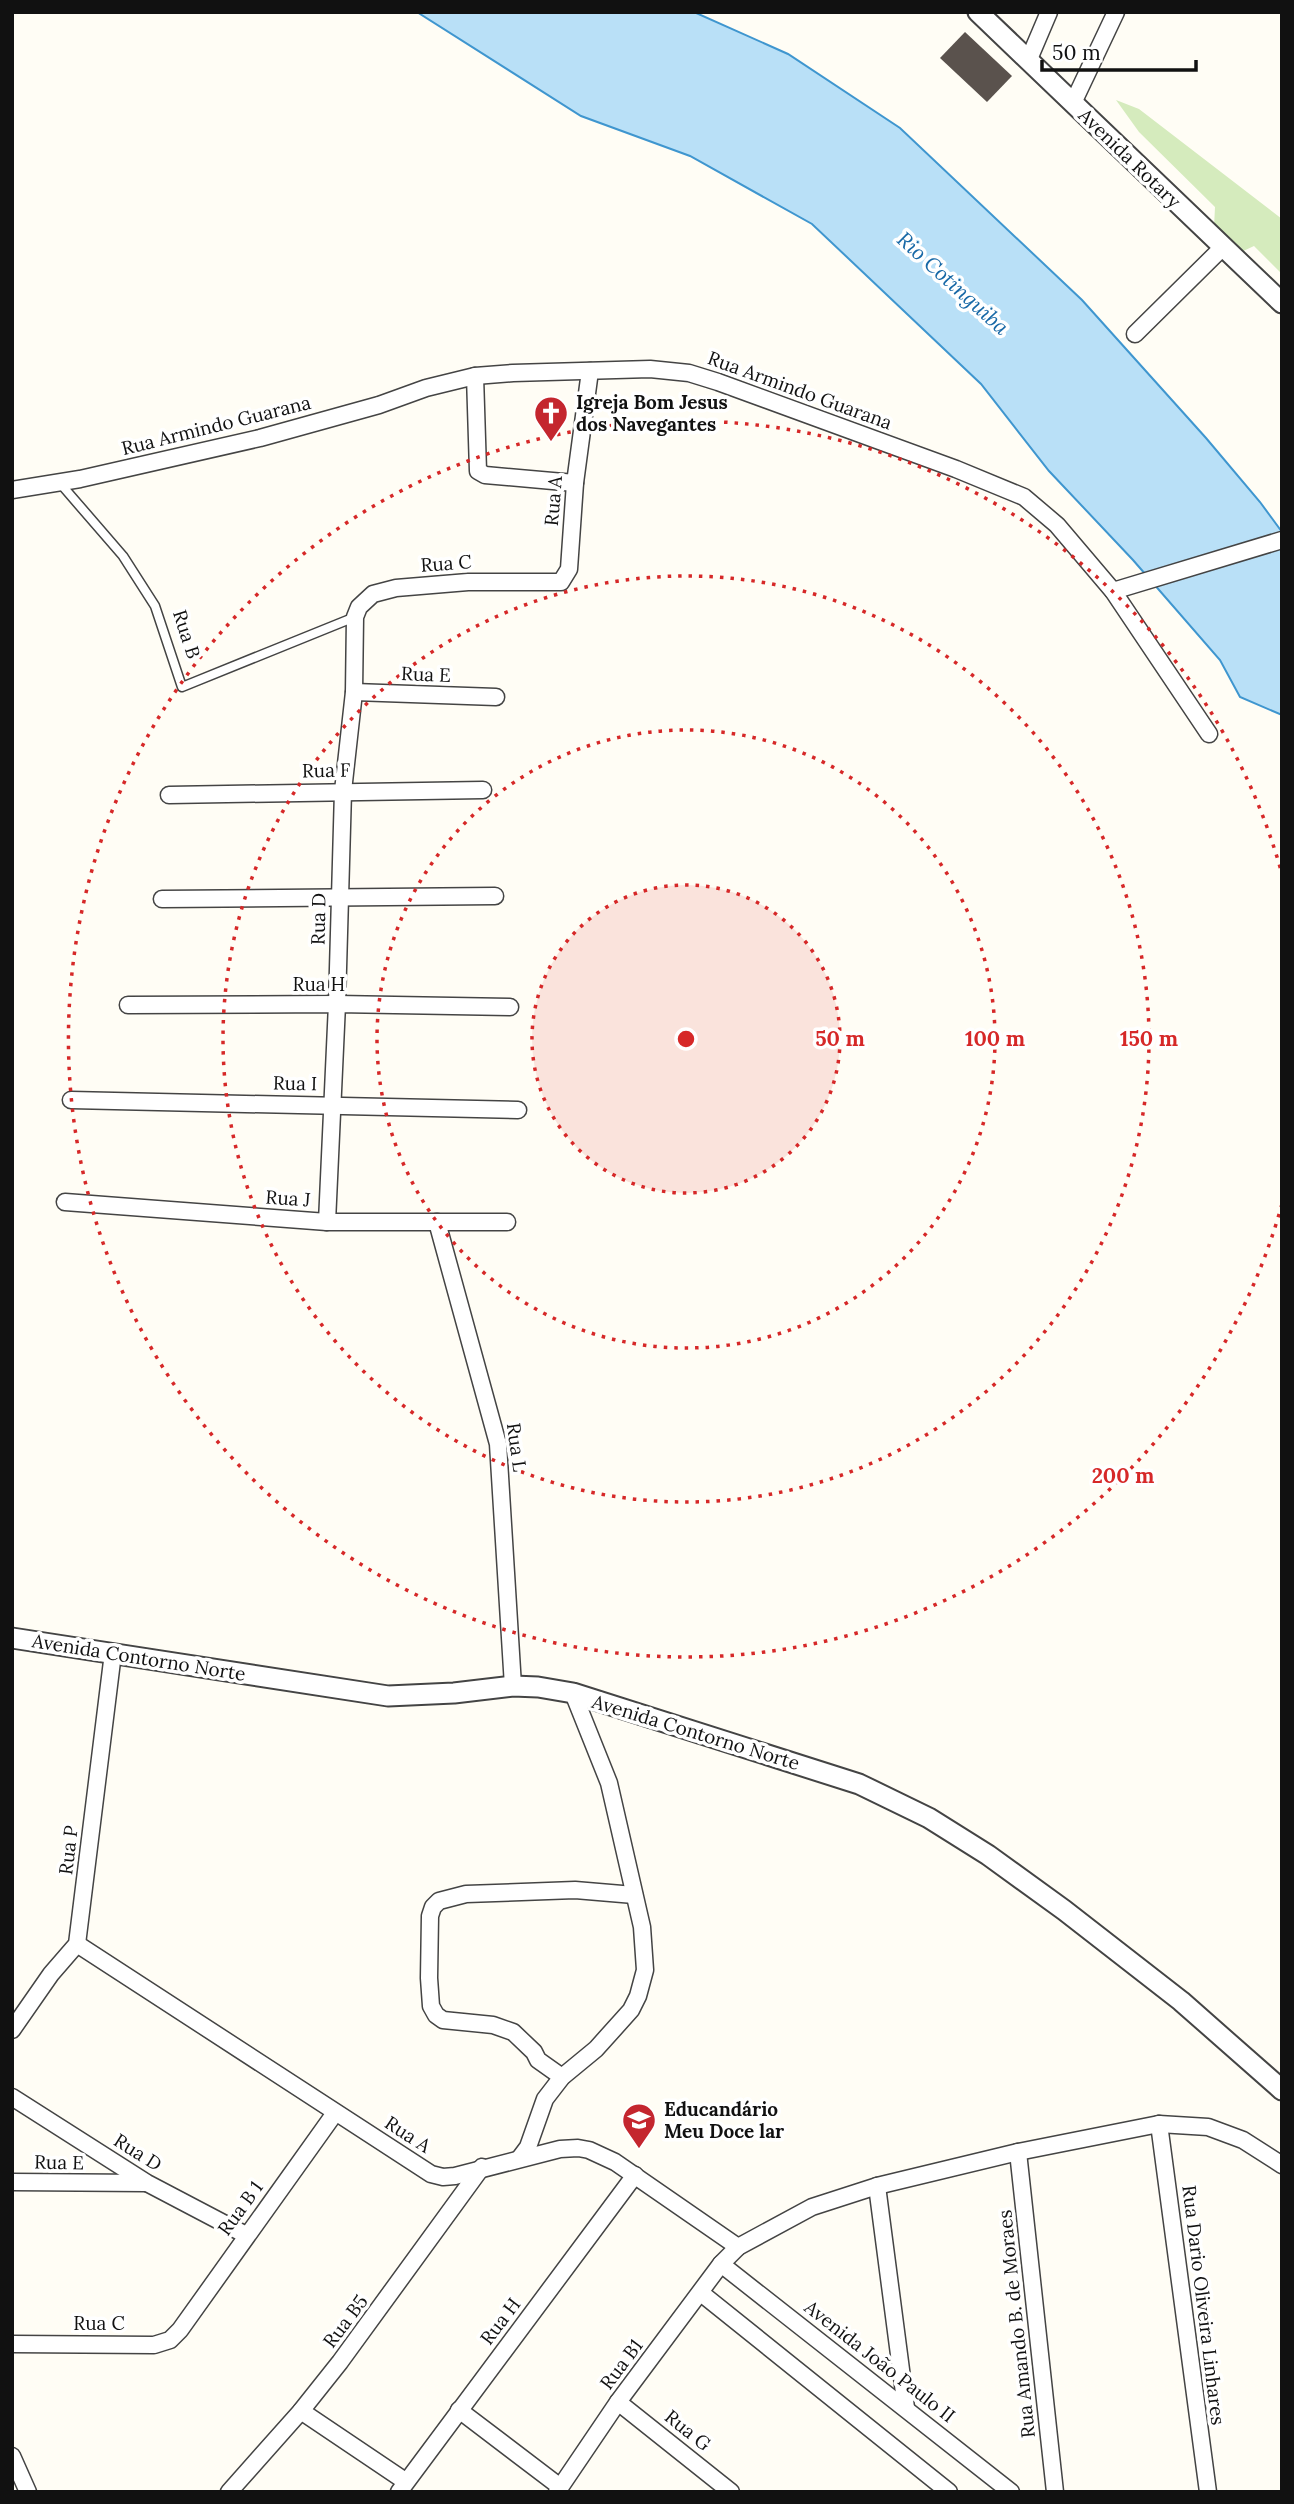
<svg xmlns="http://www.w3.org/2000/svg" width="1294" height="2504" font-family="Lora,serif">
	<style>
		.green { fill: #d5ebbd }
		.water { fill: #b9e0f7; stroke: #3f96cf; stroke-width: 2 }
		.building { fill: #5a524d }
		.lines { fill: none; stroke-linecap: round; stroke-linejoin: round }
		.service-casing { stroke: #444; stroke-width: 11 }
		.minor-casing { stroke: #444; stroke-width: 19 }
		.tertiary-casing { stroke: #444; stroke-width: 23 }
		.service { stroke: #fff; stroke-width: 8 }
		.minor { stroke: #fff; stroke-width: 16 }
		.tertiary { stroke: #fff; stroke-width: 19 }
		.ring { fill: none; stroke: #d62828; stroke-width: 3.5; stroke-dasharray: 3.5 7 }
		.labels { text-anchor: middle; dominant-baseline: central; stroke-width: 7; stroke-linejoin: round; paint-order: stroke }
		.street-label { font-size: 19px; fill: #111; stroke: #fff }
		.poi-label { font-size: 19px; font-weight: bold; fill: #111; stroke: #fff; text-anchor: start }
		.water-label { font-size: 21px; font-style: italic; fill: #1768a6; stroke: #fff }
		.centre { fill: #d62828; stroke: #fff; stroke-width: 3.5 }
		.ring-label { font-size: 21px; text-anchor: middle; font-weight: bold; fill: #d62828; stroke: #fff; stroke-width: 7; stroke-linejoin: round; paint-order: stroke }
	</style>
	<rect width="100%" height="100%" fill="#fffdf5"/>
	<polygon class="green" points="1116,100 1139,109 1282,219 1282,274 1254,246 1239,253 1214,227 1215,207 1139,132"/>
	<polygon class="water" points="417,12 694,12 788,54 900,128 1082,300 1206,438 1260,502 1282,532 1282,715 1240,697 1220,660 1133,560 1049,471 981,384 812,224 690,156 581,116"/>
	<polygon class="building" points="965,32 1012,76 987,102 940,58"/>
	<g class="lines">
		<g class="service-casing">
			<polyline id="service" points="59,482 123,556 155,606 182,687 355,617"/>
		</g>
		<g class="minor-casing">
			<g id="minor">
				<polyline points="1029,59 1049,12"/>
				<polyline points="1073,103 1116,12"/>
				<polyline points="1135,334 1222,248"/>
				<polyline points="475,376 478,471 485,475 575,483"/>
				<polyline points="12,490 80,479 260,438 379,405 426,388 475,376 513,373 650,369 689,373 718,382 956,469 1024,497 1057,525 1113,591 1209,734"/>
				<polyline points="1113,591 1282,540"/>
				<polyline points="354,692 496,697"/>
				<polyline points="169,795 483,790"/>
				<polyline points="162,899 495,896"/>
				<polyline points="128,1005 337,1004 510,1007"/>
				<polyline points="71,1100 518,1110"/>
				<polyline points="65,1202 327,1222 507,1222"/>
				<polyline points="327,1222 337,1004 343,791 354,692 355,617 359,607 373,594 396,588 468,582 561,582 569,569 575,483 590,371"/>
				<polyline points="437,1222 498,1444 513,1686"/>
				<polyline points="77,1944 431,2174 443,2177 455,2176 560,2149 578,2148 589,2150 615,2162 738,2247"/>
				<polyline points="12,2030 51,1974 77,1944 113,1653"/>
				<polyline points="562,2077 538,2060 534,2052 513,2032 493,2025 443,2020 436,2015 431,2006 429,1978 430,1916 433,1907 439,1901 466,1894 575,1890 634,1895"/>
				<polyline points="12,2097 147,2183 246,2235"/>
				<polyline points="1159,2124 1208,2492"/>
				<polyline points="1018,2152 1055,2492"/>
				<polyline points="519,2159 528,2147 545,2099 562,2077 596,2049 631,2010 638,1996 645,1970 642,1927 609,1783 573,1693"/>
				<polyline points="12,2182 146,2183"/>
				<polyline points="877,2186 906,2408"/>
				<polyline points="721,2264 1011,2492"/>
				<polyline points="701,2293 949,2492"/>
				<polyline points="12,2344 154,2345 170,2340 180,2330 335,2113"/>
				<polyline points="618,2402 731,2492"/>
				<polyline points="459,2410 559,2486"/>
				<polyline points="301,2411 405,2481"/>
				<polyline points="12,2456 28,2492"/>
				<polyline points="229,2492 301,2411 340,2362 482,2167"/>
				<polyline points="399,2492 635,2175"/>
				<polyline points="557,2492 618,2402 721,2264 738,2247 812,2207 877,2186 1018,2152 1159,2124 1208,2127 1243,2140 1282,2165"/>
			</g>
		</g>
		<g class="tertiary-casing">
			<g id="tertiary">
				<polyline points="978,12 1282,303"/>
				<polyline points="12,1638 388,1696 454,1693 513,1686 538,1687 573,1693 859,1784 929,1818 988,1855 1064,1910 1181,2001 1282,2090"/>
			</g>
		</g>
		<use href="#service" class="service"/>
		<use href="#minor" class="minor"/>
		<use href="#tertiary" class="tertiary"/>
	</g>
	<circle cx="686" cy="1039" r="154" fill="#d62828" fill-opacity=".12"/>
	<g class="ring">
		<circle cx="686" cy="1039" r="154"/>
		<circle cx="686" cy="1039" r="309"/>
		<circle cx="686" cy="1039" r="463"/>
		<path d="M1282 1204A618 618 0 1 1 1282 874"/>
	</g>
	<defs>
		<g id="church-pin" transform="scale(1.75)"><path d="M0 17L-7.5 6A9.5 9.5 0 1 1 7.5 6Z" fill="#c4262e" stroke="#fff"/><path d="M-1.2-6h2.4v3.5h3.3v2.4h-3.3V6h-2.4V-.1h-3.3v-2.4h3.3Z" fill="#fff"/></g>
		<g id="school-pin" transform="scale(1.75)"><path d="M0 17L-7.5 6A9.5 9.5 0 1 1 7.5 6Z" fill="#c4262e" stroke="#fff"/><path d="M0-5L7-2L0 1L-7-2ZM-4 1L0 2.5L4 1V4Q0 6-4 4Z" fill="#fff"/></g>
	</defs>
	<g fill-rule="evenodd">
		<use href="#church-pin" x="551" y="413"/>
		<use href="#school-pin" x="639" y="2120"/>
	</g>
	<g class="labels">
		<g class="street-label">
			<text transform="translate(1130 158) rotate(44)">Avenida Rotary</text>
			<text transform="translate(800 390) rotate(20)">Rua Armindo Guarana</text>
			<text transform="translate(216 425) rotate(-14)">Rua Armindo Guarana</text>
			<text transform="translate(553 501) rotate(-85)">Rua A</text>
			<text transform="translate(446 563) rotate(-4)">Rua C</text>
			<text transform="translate(187 634) rotate(72)">Rua B</text>
			<text transform="translate(426 674) rotate(2)">Rua E</text>
			<text transform="translate(326 770) rotate(-1)">Rua F</text>
			<text transform="translate(318 919) rotate(-89)">Rua D</text>
			<text x="319" y="984">Rua H</text>
			<text transform="translate(295 1083) rotate(1)">Rua I</text>
			<text transform="translate(288 1198) rotate(4)">Rua J</text>
			<text transform="translate(517 1447) rotate(82)">Rua L</text>
			<text transform="translate(139 1657) rotate(9)">Avenida Contorno Norte</text>
			<text transform="translate(696 1732) rotate(17)">Avenida Contorno Norte</text>
			<text transform="translate(68 1850) rotate(-83)">Rua P</text>
			<text transform="translate(408 2134) rotate(33)">Rua A</text>
			<text transform="translate(138 2152) rotate(32)">Rua D</text>
			<text transform="translate(59 2162) rotate(1)">Rua E</text>
			<text transform="translate(240 2208) rotate(-54)">Rua B 1</text>
			<text transform="translate(1204 2305) rotate(83)">Rua Dario Oliveira Linhares</text>
			<text transform="translate(345 2321) rotate(-53)">Rua B5</text>
			<text transform="translate(500 2321) rotate(-53)">Rua H</text>
			<text x="99" y="2323">Rua C</text>
			<text transform="translate(1016 2324) rotate(-96)">Rua Amando B. de Moraes</text>
			<text transform="translate(880 2361) rotate(38)">Avenida João Paulo II</text>
			<text transform="translate(621 2364) rotate(-53)">Rua B1</text>
			<text transform="translate(688 2430) rotate(39)">Rua G</text>
		</g>
		<g class="poi-label">
			<text x="576" y="402">Igreja Bom Jesus<tspan x="576" dy="22">dos Navegantes</tspan></text>
			<text x="664" y="2109">Educandário<tspan x="664" dy="22">Meu Doce lar</tspan></text>
		</g>
		<g class="water-label">
			<text transform="translate(953 283) rotate(42)">Rio Cotinguiba</text>
		</g>
	</g>
	<circle cx="686" cy="1039" r="10" class="centre"/>
	<g class="ring-label">
		<text x="840" y="1046">50 m</text>
		<text x="995" y="1046">100 m</text>
		<text x="1149" y="1046">150 m</text>
		<text x="1123" y="1483">200 m</text>
	</g>
	<rect width="1294" height="2504" fill="none" stroke="#111111" stroke-width="28"/>
	<path d="M1042 60v10h154v-10" fill="none" stroke="#111111" stroke-width="3.5"/>
	<text x="1052" y="60" font-size="21" fill="#111111" stroke="#ffffff" stroke-width="5" paint-order="stroke">50 m</text>
</svg>
